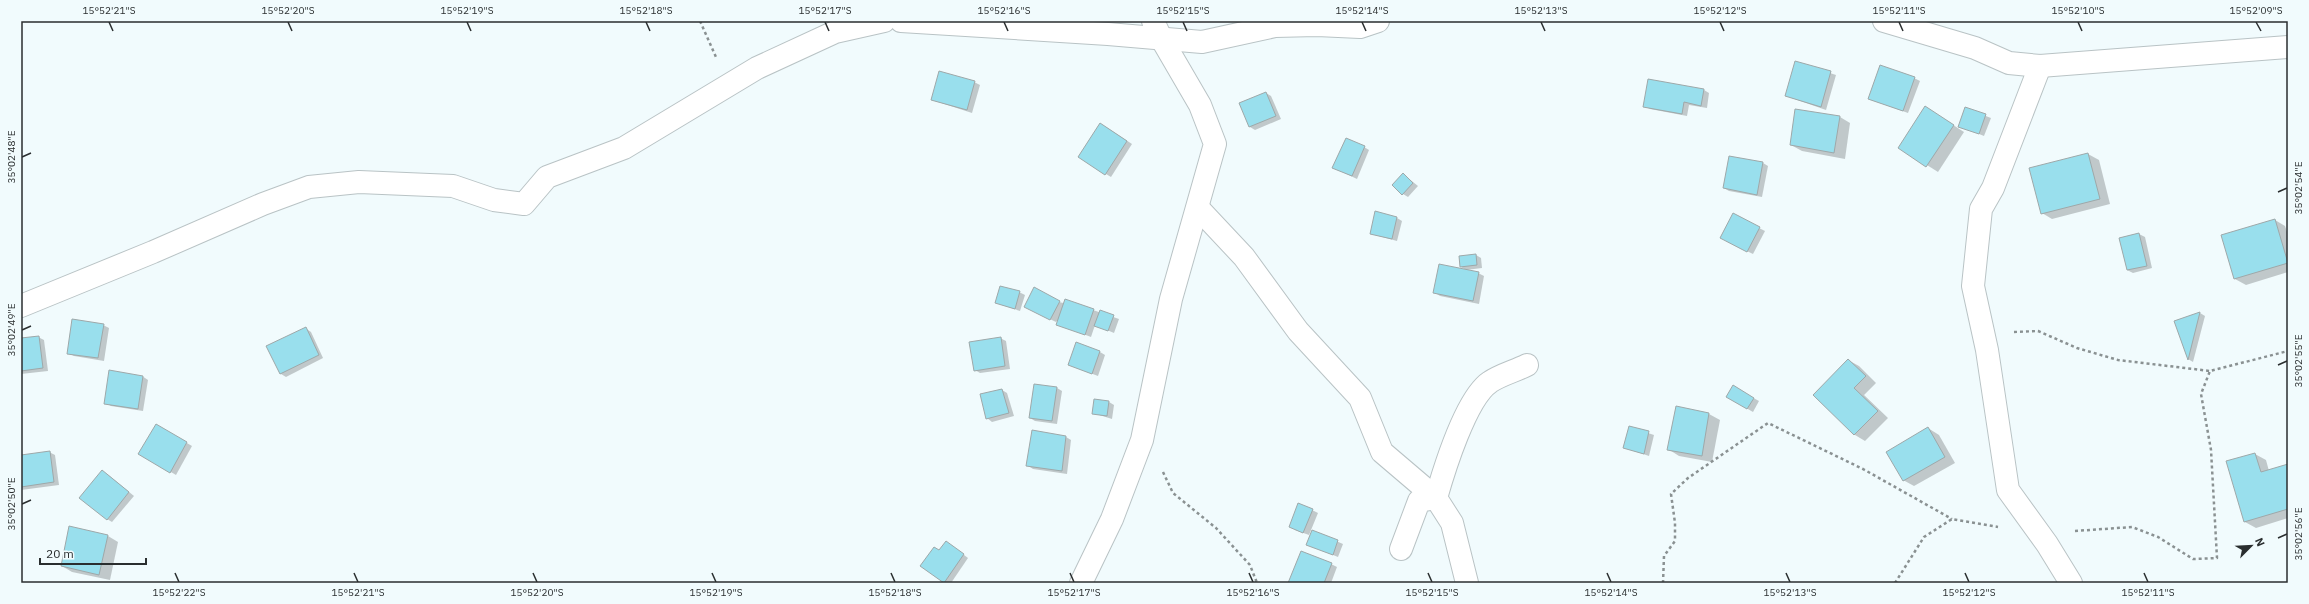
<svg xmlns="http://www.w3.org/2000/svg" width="2309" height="604" font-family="'IBM Plex Sans',sans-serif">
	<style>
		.shadow { fill: #0003 }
		.building { fill: #99dfed; stroke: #9ea8a9 }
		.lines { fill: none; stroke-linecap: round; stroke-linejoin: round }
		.minor-casing { stroke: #b9c3c5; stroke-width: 24 }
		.path { stroke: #8a9192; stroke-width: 2.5; stroke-dasharray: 3 3; stroke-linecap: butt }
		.minor { stroke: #fff; stroke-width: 22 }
		.ticks { fill: none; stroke: #2a2e2f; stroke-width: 1.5 }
		.neatline { fill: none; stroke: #2a2e2f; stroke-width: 1.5 }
		.ticks-label { font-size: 10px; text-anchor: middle; fill: #2a2e2f }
	</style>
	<rect width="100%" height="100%" fill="#f1fbfd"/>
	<g class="shadow">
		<polygon points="1796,62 1836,75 1826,110 1786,96"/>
		<polygon points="1914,78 1920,81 1908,113 1869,99"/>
		<polygon points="1649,80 1704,90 1709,93 1707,108 1689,105 1687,116 1650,109 1644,106"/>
		<polygon points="974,82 980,85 972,113 932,100"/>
		<polygon points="1266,93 1271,96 1281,119 1255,130 1250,127"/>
		<polygon points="1965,108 1991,118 1984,136 1959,126"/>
		<polygon points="1936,114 1964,132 1938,172 1900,148"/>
		<polygon points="1840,117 1850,123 1845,159 1802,151 1791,145"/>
		<polygon points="1106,127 1132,144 1111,177 1106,174"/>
		<polygon points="1364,147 1369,150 1357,179 1334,168"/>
		<polygon points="2088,154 2099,160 2110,204 2052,219 2042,213"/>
		<polygon points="1730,157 1763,163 1768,166 1762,197 1729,191 1724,188"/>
		<polygon points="1403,174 1418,186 1408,197 1403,194"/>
		<polygon points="1733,215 1765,231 1753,254 1726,241"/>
		<polygon points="1397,218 1402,221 1397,241 1371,234"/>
		<polygon points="2275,220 2285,226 2288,235 2288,272 2246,285 2235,279"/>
		<polygon points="2139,234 2145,237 2152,268 2133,273 2127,270 2120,238"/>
		<polygon points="1476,255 1481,258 1482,268 1466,270 1461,267"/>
		<polygon points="1478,273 1484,276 1479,304 1440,296 1434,292"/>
		<polygon points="1019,292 1025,295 1020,311 996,303"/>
		<polygon points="1059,302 1093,310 1119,319 1114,333 1095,325 1091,337 1057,324 1060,318 1056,322 1031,310"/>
		<polygon points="2200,313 2205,316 2193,362 2188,359 2175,322"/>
		<polygon points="103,325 109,328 104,361 74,356 68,353"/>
		<polygon points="305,328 311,332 323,358 286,377 281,374"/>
		<polygon points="38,337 44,340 48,371 21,374 21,339"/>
		<polygon points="1000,338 1006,341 1010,369 980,373 975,370"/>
		<polygon points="1100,352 1105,355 1098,376 1069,365"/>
		<polygon points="1848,360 1859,366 1876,383 1864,395 1888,418 1865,441 1855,435 1815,395"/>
		<polygon points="142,376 148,380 143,411 111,406 106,403"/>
		<polygon points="1733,387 1759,401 1753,412 1727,397"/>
		<polygon points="1057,388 1062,391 1057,424 1035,421 1030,418"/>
		<polygon points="1002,390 1007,393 1014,416 992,422 987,418"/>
		<polygon points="1095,400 1109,402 1114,405 1112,419 1093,413"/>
		<polygon points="1676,408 1709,414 1720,420 1712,462 1679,456 1668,449"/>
		<polygon points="156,425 192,446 176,475 140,454"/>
		<polygon points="1630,427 1654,435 1649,456 1625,448"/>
		<polygon points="1928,428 1939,435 1955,463 1914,486 1903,480"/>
		<polygon points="1033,432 1066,437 1071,440 1067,474 1033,469 1027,465"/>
		<polygon points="49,452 55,455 59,485 21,490 21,456"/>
		<polygon points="2255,454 2266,460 2269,471 2288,465 2288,518 2256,528 2245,522"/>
		<polygon points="107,474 134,496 112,522 107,519"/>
		<polygon points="1312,510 1318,513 1309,535 1295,530"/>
		<polygon points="1313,531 1343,544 1338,557 1308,545"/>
		<polygon points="108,536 118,542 110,580 72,572 62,566"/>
		<polygon points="951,545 968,558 951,583 946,583 944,582 940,551"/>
		<polygon points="1331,564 1337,567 1331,583 1289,583"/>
	</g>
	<g class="building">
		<polygon points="1795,61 1831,71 1821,107 1785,96"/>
		<polygon points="1880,65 1915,77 1903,111 1868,99"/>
		<polygon points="939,71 975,81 967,110 931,100"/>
		<polygon points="1648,79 1704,89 1701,106 1684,102 1682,114 1643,107"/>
		<polygon points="1266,92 1276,116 1249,127 1239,103"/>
		<polygon points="1925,106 1954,125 1926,167 1898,148"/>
		<polygon points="1965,107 1986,114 1979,134 1958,127"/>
		<polygon points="1795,109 1840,116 1834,153 1790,145"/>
		<polygon points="1100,123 1127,141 1105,175 1078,157"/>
		<polygon points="1346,138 1365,146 1352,176 1332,168"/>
		<polygon points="2088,153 2100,199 2041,214 2029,168"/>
		<polygon points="1729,156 1763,162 1757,195 1723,188"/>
		<polygon points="1403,173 1413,183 1402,195 1392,185"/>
		<polygon points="1375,211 1397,217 1392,239 1370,234"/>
		<polygon points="1733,213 1760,227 1747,252 1720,238"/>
		<polygon points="2275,219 2288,263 2234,279 2221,235"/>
		<polygon points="2139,233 2147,266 2127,270 2119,238"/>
		<polygon points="1476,254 1477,265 1460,267 1459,256"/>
		<polygon points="1439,264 1479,272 1473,301 1433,293"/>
		<polygon points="1000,286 1020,291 1015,309 995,303"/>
		<polygon points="1034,287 1060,301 1050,320 1024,307"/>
		<polygon points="1065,299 1094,309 1085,335 1056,325"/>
		<polygon points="1100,310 1114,315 1108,331 1094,326"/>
		<polygon points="2200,312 2188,360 2174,321"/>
		<polygon points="72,319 104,324 98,358 67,354"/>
		<polygon points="306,327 319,355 280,374 266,346"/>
		<polygon points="39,336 43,368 21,371 21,338"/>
		<polygon points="1001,337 1005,366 974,371 969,342"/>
		<polygon points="1076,342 1100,351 1092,374 1068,365"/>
		<polygon points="1848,359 1866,376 1854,388 1878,411 1854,435 1813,395"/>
		<polygon points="109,370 143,376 138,409 104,404"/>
		<polygon points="1034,384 1057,387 1052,421 1029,418"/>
		<polygon points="1733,385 1754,398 1747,409 1726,397"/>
		<polygon points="1002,389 1009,413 986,419 980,394"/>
		<polygon points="1094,399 1109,401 1107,416 1092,414"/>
		<polygon points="1676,406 1709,413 1702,456 1667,450"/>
		<polygon points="156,424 187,442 170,473 138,454"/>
		<polygon points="1629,426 1649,431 1644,454 1623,448"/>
		<polygon points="1928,427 1945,457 1903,481 1886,452"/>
		<polygon points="1032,430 1066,436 1062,471 1026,466"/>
		<polygon points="50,451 54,482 21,487 21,455"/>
		<polygon points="2255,453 2261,472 2288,464 2288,509 2244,522 2226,461"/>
		<polygon points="102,470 129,492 107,520 79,498"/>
		<polygon points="1298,503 1313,509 1303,533 1289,527"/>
		<polygon points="69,526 108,535 99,575 61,566"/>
		<polygon points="1312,530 1338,540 1333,555 1306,545"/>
		<polygon points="946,541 964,554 944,583 920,566 934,547 939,550"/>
		<polygon points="1301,551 1332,563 1324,583 1288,583"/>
	</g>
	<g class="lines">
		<g class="minor-casing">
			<g id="minor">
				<polyline points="901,21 1108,34 1202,42 1275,26 1317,25 1360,27 1378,21"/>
				<polyline points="1884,21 1975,48 2009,63 2040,66 2288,47"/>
				<polyline points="2040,66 1993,188 1981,209 1973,286 1987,350 2008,490 2047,544 2071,583"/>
				<polyline points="1198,208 1244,257 1298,331 1360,398 1382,452 1436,498 1452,523 1467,583"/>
				<polyline points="21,306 153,252 263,204 309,187 359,182 453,186 494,200 524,204 547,177 624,148 757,68 835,32 884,21"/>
				<path d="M1401 549 1419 501 1436 498C1444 470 1466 398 1490 382 1500 375 1515 371 1527 365"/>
				<polyline points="1081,583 1112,519 1142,440 1171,299 1215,144 1200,105 1161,38 1153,21"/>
			</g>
		</g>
		<g class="path">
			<polyline points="700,21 716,57"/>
			<polyline points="2014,332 2038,331 2077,348 2118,360 2210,371"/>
			<polyline points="1163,472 1173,493 1216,528 1250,565 1257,583"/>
			<polyline points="2075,531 2132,527 2158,537 2193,559 2217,558 2211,450 2201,394 2210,371 2288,351"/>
			<polyline points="1663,583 1664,556 1675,541 1675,523 1671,494 1688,478 1768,423 1863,469 1952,519"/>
			<polyline points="1895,583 1924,537 1952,519 1998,527"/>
		</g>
		<use href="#minor" class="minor"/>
	</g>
	<path class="ticks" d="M109 22 113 31M288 22 292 31M467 22 471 31M646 22 650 31M825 22 829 31M1004 22 1008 31M1183 22 1187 31M1362 22 1366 31M1541 22 1545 31M1720 22 1724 31M1899 22 1903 31M2078 22 2082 31M2256 22 2261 31M22 157 31 153M2278 192 2287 188M22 330 31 326M2278 365 2287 361M22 504 31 500M2278 538 2287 534M175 573 179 582M354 573 358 582M533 573 537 582M712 573 716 582M891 573 895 582M1070 573 1074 582M1249 573 1253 582M1428 573 1432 582M1607 573 1611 582M1786 573 1790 582M1965 573 1969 582M2144 573 2148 582"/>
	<rect width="2309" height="604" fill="none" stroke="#f1fbfd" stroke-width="44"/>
	<g transform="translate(2251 546) rotate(66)" stroke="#f1fbfd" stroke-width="3" paint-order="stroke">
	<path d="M0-3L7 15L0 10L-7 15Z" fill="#2a2e2f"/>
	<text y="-6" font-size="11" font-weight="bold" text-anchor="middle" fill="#2a2e2f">N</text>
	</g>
	<path d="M40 558v6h106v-6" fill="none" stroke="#2a2e2f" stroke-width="2"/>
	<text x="46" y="558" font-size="12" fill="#2a2e2f" stroke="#f1fbfd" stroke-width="3" paint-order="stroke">20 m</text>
	<rect x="22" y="22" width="2265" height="560" class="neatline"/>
	<g class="ticks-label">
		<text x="109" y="14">15°52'21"S</text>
		<text x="288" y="14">15°52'20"S</text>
		<text x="467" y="14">15°52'19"S</text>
		<text x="646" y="14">15°52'18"S</text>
		<text x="825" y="14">15°52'17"S</text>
		<text x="1004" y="14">15°52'16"S</text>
		<text x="1183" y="14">15°52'15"S</text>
		<text x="1362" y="14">15°52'14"S</text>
		<text x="1541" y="14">15°52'13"S</text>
		<text x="1720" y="14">15°52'12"S</text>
		<text x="1899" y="14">15°52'11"S</text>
		<text x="2078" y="14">15°52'10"S</text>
		<text x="2256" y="14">15°52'09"S</text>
		<text transform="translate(11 157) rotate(-90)" y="4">35°02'48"E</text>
		<text transform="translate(2298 188) rotate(-90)" y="4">35°02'54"E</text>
		<text transform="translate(11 330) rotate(-90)" y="4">35°02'49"E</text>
		<text transform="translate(2298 361) rotate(-90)" y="4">35°02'55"E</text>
		<text transform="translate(11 504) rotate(-90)" y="4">35°02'50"E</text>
		<text transform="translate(2298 534) rotate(-90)" y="4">35°02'56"E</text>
		<text x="179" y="596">15°52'22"S</text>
		<text x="358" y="596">15°52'21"S</text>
		<text x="537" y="596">15°52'20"S</text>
		<text x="716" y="596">15°52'19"S</text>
		<text x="895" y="596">15°52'18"S</text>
		<text x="1074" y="596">15°52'17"S</text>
		<text x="1253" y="596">15°52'16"S</text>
		<text x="1432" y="596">15°52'15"S</text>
		<text x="1611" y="596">15°52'14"S</text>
		<text x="1790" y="596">15°52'13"S</text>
		<text x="1969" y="596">15°52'12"S</text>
		<text x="2148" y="596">15°52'11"S</text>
	</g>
</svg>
